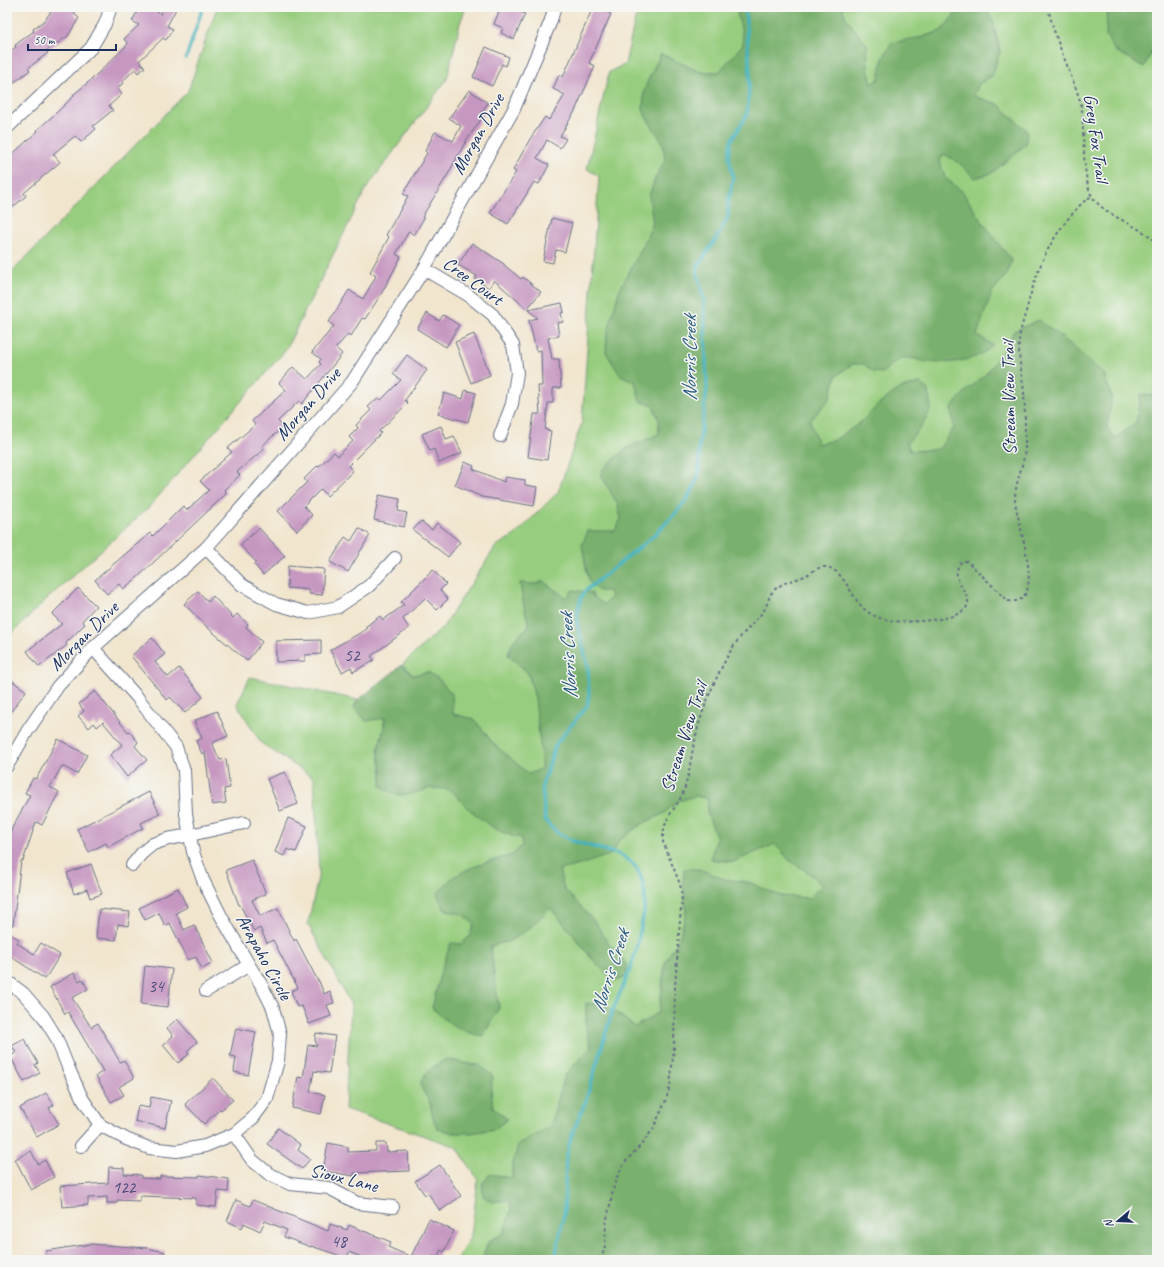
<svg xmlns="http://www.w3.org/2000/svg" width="1164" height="1267" font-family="Caveat,sans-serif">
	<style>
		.green { fill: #97cd7e; stroke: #597e6e; fill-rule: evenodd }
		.forest { fill: #79b06d; stroke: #4a7066 }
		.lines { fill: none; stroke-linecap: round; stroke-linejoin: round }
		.stream { stroke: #44b3be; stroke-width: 3.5 }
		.building { fill: #c697c1 }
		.minor-casing { stroke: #666f85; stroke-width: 14 }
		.path { stroke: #666f85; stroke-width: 2; stroke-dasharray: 3 3; stroke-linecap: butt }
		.minor { stroke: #fff; stroke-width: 12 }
		.labels { text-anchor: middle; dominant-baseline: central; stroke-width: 3; stroke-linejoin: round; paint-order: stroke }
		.number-label { font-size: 17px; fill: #464977 }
		.street-label { font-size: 19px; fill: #1b2f5e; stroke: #f6f6f2 }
		.water-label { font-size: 20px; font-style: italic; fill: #295d80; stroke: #f6f6f2 }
	</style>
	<rect width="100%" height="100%" fill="#f6f6f2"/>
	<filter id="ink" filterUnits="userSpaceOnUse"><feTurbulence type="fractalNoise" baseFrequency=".025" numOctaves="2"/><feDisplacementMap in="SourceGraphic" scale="8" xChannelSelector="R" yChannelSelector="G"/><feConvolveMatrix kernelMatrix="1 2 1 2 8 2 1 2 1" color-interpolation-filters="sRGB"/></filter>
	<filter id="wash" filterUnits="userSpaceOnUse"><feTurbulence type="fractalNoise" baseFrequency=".012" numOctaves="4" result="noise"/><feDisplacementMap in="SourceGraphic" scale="16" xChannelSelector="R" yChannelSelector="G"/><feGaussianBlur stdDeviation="0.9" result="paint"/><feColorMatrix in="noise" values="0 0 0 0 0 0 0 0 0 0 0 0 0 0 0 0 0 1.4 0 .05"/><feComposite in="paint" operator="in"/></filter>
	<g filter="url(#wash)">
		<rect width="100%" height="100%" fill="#f1e5cd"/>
		<g class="green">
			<polygon points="217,7 466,7 460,23 447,79 366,189 285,351 148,508 46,600 7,638 7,277 188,91"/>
			<path d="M638 7H1157V1260H457L471 1235 478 1180 457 1147 345 1109 351 1005 308 924 319 873 314 778 261 743 237 704 250 677 358 700 354 707 385 718 383 732 378 749 413 675 402 665 443 627 496 546 515 535 558 492 582 422 599 176 587 169 609 72 625 64ZM661 54 650 122C634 102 652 73 661 54Z"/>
		</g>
		<g class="forest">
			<path d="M736 7H842L846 18 867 45 868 67 872 84 879 79 882 61 891 43 922 37 941 31 961 7H983L992 18 1000 51 992 76 979 84 974 96 998 104 1027 131 1026 144 992 173 975 178 958 162 944 154 940 161 945 178 962 191 981 220 1012 261 1007 274 992 292 977 335 993 345C978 362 947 364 926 362 920 361 914 358 908 358 898 358 889 367 882 373L873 372 864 364H852L836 376 830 398 810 421 818 444 834 440 860 423 878 405 899 389 920 383 928 390 931 408 921 427 907 443 911 451 939 449 954 427 951 408 964 393 986 374 1003 351 1014 331 1039 320 1063 338 1104 374 1112 397 1107 427 1115 438 1136 423 1141 394 1157 397V1260H487L483 1255 489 1241 504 1233 511 1209 509 1200 493 1202 483 1196 482 1184 490 1174 512 1178V1167L518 1145 550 1127 565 1075 591 1047 586 1027V1003L604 1005 621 1016 635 1027 659 1012 665 962 679 939 686 912 683 880 684 869H699L724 879 748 882 781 896 809 898 822 885 808 872 790 861 775 844 733 862 710 859 717 838 707 813 708 799 696 796 678 801 663 814 640 825 619 841 612 854 583 864 559 870 564 889 596 923 608 943 618 953 627 965 626 977 615 981C590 961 573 932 550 908L530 928 510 941 491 946 493 967 499 1008 483 1036C462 1033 447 1022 432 1008L441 971 451 943 461 944 469 937 474 924 464 915 444 909 437 894 452 878 466 870 487 862 513 855 522 845 521 838C498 834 481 820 464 804 459 799 454 792 448 790 420 781 409 808 381 786L382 772 378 749 383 732 385 718 366 721 354 707 358 700 402 665 413 675 428 672 439 679 452 694 453 714 474 719 494 744 529 774 541 769V754L535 698 528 673 508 655 513 641 529 626 524 607 520 583 537 584 543 581 566 598 573 590 592 593 593 597 604 604 611 598 609 591H599L590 583 587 573 582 545 588 531H615L621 519 618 505 601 475 602 470 627 448 659 434V420L653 406 640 401 635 382 620 375 606 352 607 335 619 291 643 246 653 223 649 196 656 176 665 161 663 143 645 115 643 108 644 92 648 80 661 54 700 72H719L743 44C743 31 738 20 736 7Z"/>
			<polygon points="1107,7 1157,7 1157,41 1144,67 1115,51 1106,35"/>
			<path d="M447 1059 464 1063 479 1065 493 1076 491 1088 493 1107 507 1119 495 1129 471 1133H454L438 1129 434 1122 430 1103 420 1085C424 1071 435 1066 447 1059Z"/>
		</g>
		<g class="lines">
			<g class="stream">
				<polyline points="186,58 203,7"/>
				<polyline points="556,1260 557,1248 564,1214 566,1158 571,1137 586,1100 612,1012 630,970 636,950 644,912 645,896 643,884 639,872 633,864 621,855 573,841 559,834 549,825 545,819 542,786 556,744 587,706 589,695 588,667 577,623 578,609 581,598 585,591 650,539 674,515 687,499 694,487 699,474 699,446 707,389 704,300 697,271 698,266 718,236 728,217 728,204 733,178 729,157 731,141 747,115 750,74 745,7"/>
			</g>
		</g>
		<g id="blocks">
			<g class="building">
				<polygon points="54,7 78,7 74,14 79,18 68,36 46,51 48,53 28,68 30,70 7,88 7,54 16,47 15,45 34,31 33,29 45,20"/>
				<polygon points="140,7 149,7 161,14 162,7 177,7 167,26 173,29 166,40 163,38 139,61 145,67 138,73 135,69 122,82 123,83 117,89 122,94 109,106 113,110 93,126 96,129 81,142 75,136 53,154 60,162 24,193 26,196 7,212 7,159 38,131 37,130 55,114 74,96 73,95 91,80 128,44 124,39 139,25 132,21"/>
				<polygon points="501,7 509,7 525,14 514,39 501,33 503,28 494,24"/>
				<polygon points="593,7 596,7 611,14 589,63 595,66 575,111 560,136 566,139 560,148 547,140 537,158 549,165 539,184 534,182 508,224 490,213 516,172 513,170 530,139 545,117 549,120 565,95 553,89 559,75 563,77"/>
				<polygon points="486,47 509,57 506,66 502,64 492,86 473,77"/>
				<polygon points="469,90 488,103 481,113 484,115 466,141 447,176 422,217 424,218 414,235 409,231 396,254 401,257 380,296 365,319 362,318 351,336 348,334 336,348 342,354 302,404 299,401 278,421 283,427 262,446 264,449 237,472 240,475 224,490 227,493 137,578 123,589 119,584 107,594 95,580 150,533 153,536 183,506 187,510 209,490 200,481 232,452 228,448 255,425 252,421 286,390 279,383 293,367 307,379 321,364 319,362 321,359 312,352 334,326 329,322 349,290 363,299 376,276 370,272 389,237 386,235 408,196 403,194 427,153 425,151 435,132 453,141 461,126 449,118"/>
				<polygon points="552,218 572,223 565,252 556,250 553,263 543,261"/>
				<polygon points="472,243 504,264 504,265 521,279 523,277 541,292 527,309 494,280 489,288 475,279 477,276 458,265"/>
				<polygon points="562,303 564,312 561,313 563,322 557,323 559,336 548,338 552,359 559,359 561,388 553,388 553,403 548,403 545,430 551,431 547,460 528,457 534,414 540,414 538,386 542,386 541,350 536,351 529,320 538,318 528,310"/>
				<polygon points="427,313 439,321 443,315 459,325 446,347 417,329"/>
				<polygon points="474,334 490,375 471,383 455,342"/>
				<polygon points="407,355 427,370 405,400 408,403 379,431 381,433 348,466 353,471 327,496 321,489 304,506 312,515 297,531 278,511 307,482 304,479 317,466 318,467 334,452 338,456 353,441 349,437 358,428 356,425 371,410 368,407 378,398 381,400 401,380 393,374"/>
				<polygon points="465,390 476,393 468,422 438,414 444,393 463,399"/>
				<polygon points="441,426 446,439 454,436 462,453 439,463 434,449 430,451 422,434"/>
				<polygon points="465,462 474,466 473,469 504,482 505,477 525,480 525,485 537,487 534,506 482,497 455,485"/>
				<polygon points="379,495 400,499 398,511 407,513 404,527 374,520"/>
				<polygon points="421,521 432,530 437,523 460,542 448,557 413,530"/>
				<polygon points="259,528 285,556 263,575 254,564 256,562 240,545"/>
				<polygon points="359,528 370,535 348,572 330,562 345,537 351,541"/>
				<polygon points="288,566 324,569 322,595 309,594 310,590 287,588"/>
				<polygon points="433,570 446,584 440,590 448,599 437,610 425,598 403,619 409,628 371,656 374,660 353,672 351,667 342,672 330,650 367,629 365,627 380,616 383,620 404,605 401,602"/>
				<polygon points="78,588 96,606 82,621 85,624 66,643 67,645 39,667 27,651 62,624 52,614"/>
				<polygon points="198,591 208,602 213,596 233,618 237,614 248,624 246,627 262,642 247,661 208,628 184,604"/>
				<polygon points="152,638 165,654 155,662 168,677 179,668 203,697 185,713 170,697 167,700 131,656"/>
				<polygon points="321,640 321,654 305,655 305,661 276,662 276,641"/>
				<polygon points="7,677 26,691 7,717"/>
				<polygon points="95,691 128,732 129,731 138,742 135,746 147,760 127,777 110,755 122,745 103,722 97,727 94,723 89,728 78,716 84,711 79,704"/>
				<polygon points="217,711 228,736 212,743 220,760 226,759 230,788 224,789 226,803 212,805 205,752 202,754 196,741 202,738 194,721"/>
				<polygon points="58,739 87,755 77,774 62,766 50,787 59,792 42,825 36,822 23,861 21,861 13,925 7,925 7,844 12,828 30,795 25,793 33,778 36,779"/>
				<polygon points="285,772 298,804 280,811 267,779"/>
				<polygon points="149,792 160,814 141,823 143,828 108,847 106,843 89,852 77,829"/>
				<polygon points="288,818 307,826 296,852 287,849 284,856 275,852"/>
				<polygon points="252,860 266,894 252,900 260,916 278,908 294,941 296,939 318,981 319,981 324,994 330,991 334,1003 327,1005 331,1016 309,1024 302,1006 297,1007 291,991 298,988 273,940 267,943 260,928 254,931 240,905 239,905 226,870"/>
				<polygon points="91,864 102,894 90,898 87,889 74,894 67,873"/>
				<polygon points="178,888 187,907 176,913 184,930 194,925 213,963 202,969 196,957 188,960 170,923 165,926 159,913 145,920 139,908"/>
				<polygon points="99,909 130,912 128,926 118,924 116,940 96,938"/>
				<polygon points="7,933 19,939 17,943 34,954 41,943 60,955 45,979 10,956 7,961"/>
				<polygon points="145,966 172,969 168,1007 141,1004"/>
				<polygon points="74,973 79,981 82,979 88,989 72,998 91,1027 98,1023 120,1062 124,1060 134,1078 119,1087 124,1095 111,1102 96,1076 103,1071 68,1012 65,1014 50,987"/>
				<polygon points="177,1019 197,1042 187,1051 189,1054 178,1063 163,1045 173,1036 167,1028"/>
				<polygon points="236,1028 256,1032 248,1075 234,1072 236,1057 230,1056"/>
				<polygon points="316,1033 335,1036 329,1073 314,1071 310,1092 325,1095 321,1114 292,1108 298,1077 303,1078 308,1045 317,1046 315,1040"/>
				<polygon points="24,1039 38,1063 35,1065 40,1073 24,1082 10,1056 16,1053 12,1046"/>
				<polygon points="213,1078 233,1100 221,1110 220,1109 204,1124 185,1104"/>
				<polygon points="46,1093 54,1105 49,1108 59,1124 37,1137 20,1108"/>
				<polygon points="151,1097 171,1101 165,1128 135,1121 138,1106 149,1108"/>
				<polygon points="278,1128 301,1145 298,1150 310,1159 302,1169 267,1144"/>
				<polygon points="328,1143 348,1147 348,1152 376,1151 376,1143 386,1143 387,1152 408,1151 409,1171 354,1173 354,1176 323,1171"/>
				<polygon points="31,1151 38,1164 45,1160 54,1177 31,1190 15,1159"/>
				<polygon points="440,1165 461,1196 440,1211 428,1193 425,1195 415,1181"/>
				<polygon points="109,1167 124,1168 124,1174 141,1175 141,1178 160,1179 160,1176 199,1177 199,1175 229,1179 228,1192 218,1191 216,1207 196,1205 196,1198 140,1196 140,1201 117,1200 117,1203 107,1203 107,1197 88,1198 88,1205 62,1207 60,1186 108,1183"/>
				<polygon points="236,1200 250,1206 253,1200 328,1231 330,1224 347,1230 349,1225 391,1242 388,1247 411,1257 429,1219 454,1231 444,1252 441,1250 437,1258 433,1256 431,1260 369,1260 349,1252 347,1258 311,1246 311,1247 284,1237 287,1230 265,1221 260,1231 244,1223 242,1228 227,1221"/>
				<polygon points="90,1244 147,1248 165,1252 163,1260 47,1260 46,1251"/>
			</g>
		</g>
	</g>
	<g filter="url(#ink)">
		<use href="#blocks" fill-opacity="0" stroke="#666f85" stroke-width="1"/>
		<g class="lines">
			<g class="minor-casing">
				<g id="minor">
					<polyline points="7,128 91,48 105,24 111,7"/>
					<polyline points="424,269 468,295 493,315 513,345 517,373 512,404 500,436"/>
					<polyline points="206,548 242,585 276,604 308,613 338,607 369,586 395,558"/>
					<polyline points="7,766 28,730 58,686 93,648 206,548 352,382 424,269 514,109 550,23 555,7"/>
					<polyline points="132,865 142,853 153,844 168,839 190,835 244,823"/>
					<polyline points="7,981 23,993 43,1016 56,1037 68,1067 82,1098 100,1125 126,1139 149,1148 177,1151 205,1146 234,1134 253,1118 267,1099 278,1061 280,1034 273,1008 262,986 249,965 221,916 203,880 193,852 186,814 184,770 176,747 137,697 93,648"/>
					<polyline points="206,991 249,965"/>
					<polyline points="234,1134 252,1160 269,1174 290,1184 329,1188 357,1203 393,1207"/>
					<polyline points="81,1146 100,1125"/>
				</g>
			</g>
			<g class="path">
				<path d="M1048 7C1052 27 1059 46 1067 65 1072 80 1080 95 1082 111 1084 131 1082 182 1093 198 1109 219 1139 224 1157 243"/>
				<path d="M601 1260 605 1246 606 1224 613 1190 617 1177 625 1162 642 1144 653 1129 666 1100 670 1086 674 1047 675 986 682 896 680 884 663 842C662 815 678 810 685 787 690 772 691 755 695 740 699 719 711 688 721 669 726 659 731 649 738 640 746 630 756 621 764 610 767 606 768 599 771 594 779 582 793 581 805 576 811 573 817 567 824 567 842 566 852 599 864 609 883 625 908 622 931 620 940 619 949 618 957 614 988 600 942 583 962 561H967L1008 601C1050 608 1015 518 1015 499 1015 481 1025 464 1025 446 1025 428 1025 409 1024 392 1022 374 1018 358 1019 340 1020 330 1024 319 1027 308 1036 273 1045 248 1068 219 1077 209 1080 203 1092 196"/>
			</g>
			<use href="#minor" class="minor"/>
		</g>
	</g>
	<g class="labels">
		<g class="number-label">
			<text x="352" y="655">52</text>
			<text x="156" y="986">34</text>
			<text x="124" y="1187">122</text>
			<text x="339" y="1241">48</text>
		</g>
		<g class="street-label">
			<text transform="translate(478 134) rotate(-61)">Morgan Drive</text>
			<text transform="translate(1096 138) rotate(82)">Grey Fox Trail</text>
			<text transform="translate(473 281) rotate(36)">Cree Court</text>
			<text transform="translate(1009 398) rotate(-91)">Stream View Trail</text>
			<text transform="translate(308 404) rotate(-49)">Morgan Drive</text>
			<text transform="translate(84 636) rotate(-45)">Morgan Drive</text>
			<text transform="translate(684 737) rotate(-72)">Stream View Trail</text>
			<text transform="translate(264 957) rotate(61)">Arapaho Circle</text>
			<text transform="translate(344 1178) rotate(14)">Sioux Lane</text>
		</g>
		<g class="water-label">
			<text transform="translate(689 358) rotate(-90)">Norris Creek</text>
			<text transform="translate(568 656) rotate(-93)">Norris Creek</text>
			<text transform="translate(610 971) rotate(-72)">Norris Creek</text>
		</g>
	</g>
	<rect width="1164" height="1267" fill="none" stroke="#f6f6f2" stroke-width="24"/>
	<g transform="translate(1118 1221) rotate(251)" stroke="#f6f6f2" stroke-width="3" paint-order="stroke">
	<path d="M0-3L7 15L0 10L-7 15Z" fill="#1b2f5e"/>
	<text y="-6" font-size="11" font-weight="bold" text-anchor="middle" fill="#1b2f5e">N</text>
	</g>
	<path d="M28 44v6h88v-6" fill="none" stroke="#1b2f5e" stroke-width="2"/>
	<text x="34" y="44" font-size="12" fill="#1b2f5e" stroke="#f6f6f2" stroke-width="3" paint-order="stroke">50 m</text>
</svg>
